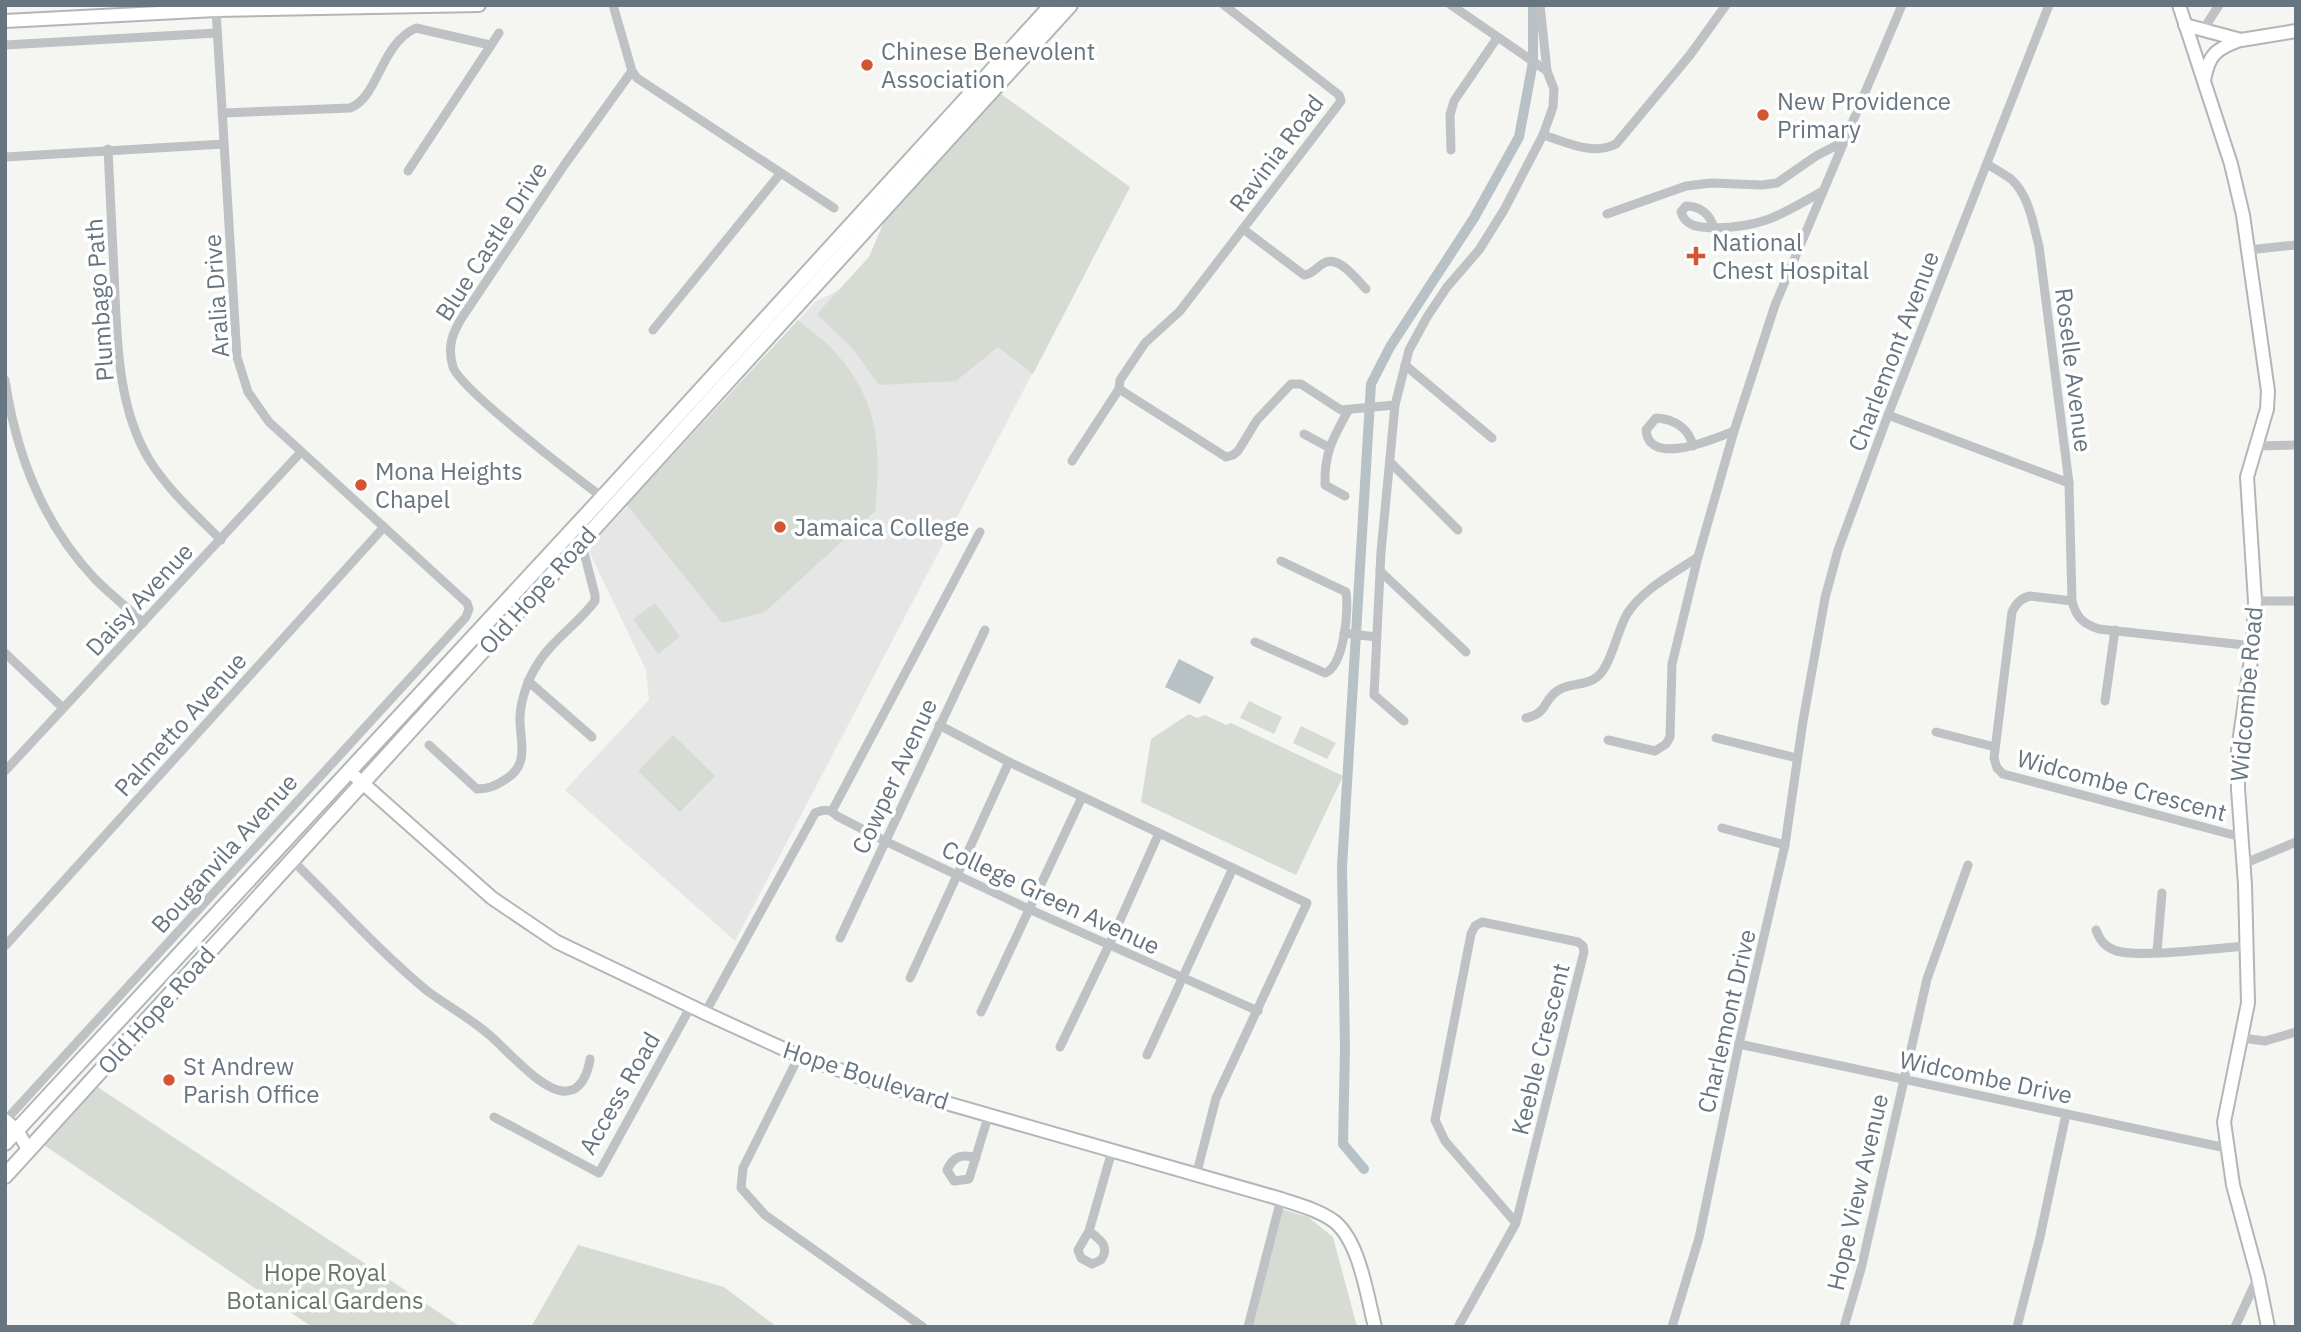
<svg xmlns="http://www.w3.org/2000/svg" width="2301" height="1332" font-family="'IBM Plex Sans',sans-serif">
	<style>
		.built { fill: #e5e6e5 }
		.green { fill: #d6dbd3 }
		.water { fill: #b7c1c6 }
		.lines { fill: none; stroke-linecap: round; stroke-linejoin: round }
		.canal { stroke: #b7c1c6; stroke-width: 10 }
		.secondary-casing { stroke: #b1b6b9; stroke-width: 16 }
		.primary-casing { stroke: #b2b6b9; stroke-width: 18 }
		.street { stroke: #bec2c5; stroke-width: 9 }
		.secondary { stroke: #fff; stroke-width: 12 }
		.primary { stroke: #fff; stroke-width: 14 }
		.poi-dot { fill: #d35633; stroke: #fff; stroke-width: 2.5 }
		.labels { text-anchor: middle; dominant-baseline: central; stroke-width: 7; stroke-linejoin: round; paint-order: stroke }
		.poi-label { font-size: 24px; fill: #667580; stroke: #fff; text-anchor: start }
		.street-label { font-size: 24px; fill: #667580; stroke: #fff }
		.park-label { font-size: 24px; fill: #687764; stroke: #fff }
	</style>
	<rect width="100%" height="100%" fill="#f5f5f1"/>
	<polygon class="built" points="1001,95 1130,187 735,941 565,790 649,700 646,670 588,549 815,302 839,290 869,257 884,222"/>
	<g class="green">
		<polygon points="1001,94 1130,187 1033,374 998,347 956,381 879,385 853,349 817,314 869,257 884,222"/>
		<path d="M798 320C810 331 825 340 835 352 880 402 881 448 875 511L765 612 722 623 627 505Z"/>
		<polygon points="655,603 680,637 658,654 633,619"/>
		<polygon points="1249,701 1282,717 1274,734 1240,718"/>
		<polygon points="1189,714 1197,718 1205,715 1226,725 1231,723 1343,776 1296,875 1141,802 1151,739"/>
		<polygon points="1301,726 1336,743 1327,759 1293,743"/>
		<polygon points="673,735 715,776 680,812 638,771"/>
		<polygon points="93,1084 461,1327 312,1327 41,1143"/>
		<polygon points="1282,1209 1308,1217 1333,1237 1357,1327 1252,1327"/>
		<polygon points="578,1245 724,1287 777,1327 531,1327"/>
	</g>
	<polygon class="water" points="1179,659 1214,677 1200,704 1165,687"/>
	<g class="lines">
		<polyline class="canal" points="1364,1169 1343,1144 1345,1048 1342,867 1371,384 1390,347 1474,218 1519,137 1533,62 1533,5"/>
		<g class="secondary-casing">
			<g id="secondary">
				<polyline points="2179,5 2231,164 2243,215 2268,391 2267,409 2247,477 2255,601 2253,646 2238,750 2238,789 2245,885 2248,1003 2224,1122 2233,1185 2258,1277 2268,1327"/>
				<polyline points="5,21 216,10 479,5"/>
				<polyline points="2185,25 2241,40 2296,31"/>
				<path d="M2204 80C2209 54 2216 49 2240 40"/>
				<path d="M349 771 492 898 557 942 705 1013 799 1056 880 1084 1281 1199C1299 1205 1319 1210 1335 1222 1360 1243 1367 1296 1375 1327"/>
				<polyline points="5,1120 17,1130 29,1151"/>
			</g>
		</g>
		<g class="primary-casing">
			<g id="primary">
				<polyline points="5,1143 603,497 1052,5"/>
				<polyline points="5,1176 1070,5"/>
			</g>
		</g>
		<g class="street">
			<polyline points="613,5 632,71 637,78 834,208"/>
			<polyline points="1451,5 1547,71"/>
			<polyline points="2203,30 2219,5"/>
			<polyline points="5,45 217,33"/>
			<path d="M222 113 350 108C379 97 380 44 416 28L490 45"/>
			<path d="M1543 135C1567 142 1592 156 1616 144L1690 55 1726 5"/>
			<path d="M108 149C110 191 112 232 114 273 117 334 116 406 150 461 169 491 196 515 221 540"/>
			<polyline points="1451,150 1450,115 1454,101 1497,38"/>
			<polyline points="5,157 224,144"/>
			<path d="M1987 164C1995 169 2004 174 2011 179 2029 195 2033 224 2039 246L2069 483 2072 601"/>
			<polyline points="408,171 499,33"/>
			<path d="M1686 206C1700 206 1710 214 1714 228 1701 227 1686 228 1681 212Z"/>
			<polyline points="1607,214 1686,186 1711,183 1762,185 1777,183 1816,156 1845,141"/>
			<path d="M1714 228C1765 227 1780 215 1823 191"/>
			<path d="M1243 229 1304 275C1314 274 1316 267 1324 263 1339 255 1356 279 1366 289"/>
			<polyline points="2248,250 2296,245"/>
			<polyline points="653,330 780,174"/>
			<polyline points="1405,365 1492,438"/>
			<path d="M5 380C16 454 43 524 95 579 110 594 128 608 143 623"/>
			<polyline points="1119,389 1226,457 1233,455 1238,451 1257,420 1291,384 1301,384 1341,410 1395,405"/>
			<polyline points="1888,415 2069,483"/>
			<polyline points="1304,434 1328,447"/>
			<path d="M1693 446C1689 428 1674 419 1656 418L1646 430C1649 468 1716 438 1734 431"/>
			<polyline points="2256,446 2296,445"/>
			<polyline points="1072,461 1119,389 1120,380 1145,343 1180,311 1341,101 1339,95 1224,5"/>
			<polyline points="1390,462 1458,530"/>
			<path d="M1345 496 1325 485C1324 453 1333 438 1348 411"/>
			<path d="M605 499C579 480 460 389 453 367 447 347 452 333 463 316L565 164 632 71"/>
			<polyline points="1380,571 1466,652"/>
			<polyline points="2255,601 2296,601"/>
			<polyline points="1344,633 1376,637"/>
			<path d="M1255 642 1325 673C1344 666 1349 611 1346 592L1281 561"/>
			<polyline points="5,653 63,708"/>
			<polyline points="528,681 592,737"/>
			<polyline points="2105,701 2115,630"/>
			<path d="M1526 718C1548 713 1542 702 1557 691 1569 682 1585 687 1597 677 1611 666 1617 631 1627 614 1643 589 1674 573 1698 557"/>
			<polyline points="1404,721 1374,695 1381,552 1395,405 1409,350 1427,317 1447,287 1479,250 1504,210 1543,135 1553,107 1554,89 1547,71 1540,5"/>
			<polyline points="939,725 1009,762 1307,903 1216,1098 1196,1176"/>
			<polyline points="1936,732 1995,747"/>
			<polyline points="1716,738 1797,758"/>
			<polyline points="1608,740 1655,751 1666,744 1670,737 1672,664 1698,557 1734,431 1775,305 1902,5"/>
			<path d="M429 745 477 789C489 789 495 786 506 779 531 764 519 739 520 716 521 699 528 679 537 665 551 641 578 624 595 601V595L581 541"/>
			<polyline points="5,771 301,452"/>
			<polyline points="832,811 980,532"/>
			<polyline points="1722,828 1785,845"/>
			<path d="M2241 837 2003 774 1997 768 1994 758 2012 612C2016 603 2021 598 2030 596L2072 601C2076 617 2083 624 2099 629L2253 646"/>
			<path d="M292 860C336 903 379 951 426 990 446 1005 468 1017 487 1033 505 1047 543 1094 567 1091 582 1090 588 1072 590 1059"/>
			<polyline points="2243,864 2296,842"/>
			<path d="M2096 930C2100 940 2104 946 2114 950 2135 959 2219 948 2247 946"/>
			<polyline points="840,938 985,630"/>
			<polyline points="5,946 384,527"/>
			<polyline points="2157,952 2162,893"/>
			<polyline points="910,978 1009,762"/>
			<polyline points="981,1012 1082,797"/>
			<path d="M705 1013 815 813C825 809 830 809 837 816L885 841 1031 910 1258 1011"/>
			<polyline points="2242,1038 2265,1041 2296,1032"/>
			<polyline points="1739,1044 2226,1148"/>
			<polyline points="1060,1047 1109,945 1159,833"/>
			<polyline points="1147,1055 1233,868"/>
			<polyline points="799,1056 743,1168 741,1188 765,1215 923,1327"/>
			<polyline points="494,1117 599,1173 691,1006"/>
			<polyline points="5,1121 466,617 469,609 467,603 269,422 248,392 237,357 216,10"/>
			<path d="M976 1158C961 1153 953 1157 947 1170L954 1181 969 1179 989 1114"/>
			<path d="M1089 1231C1099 1239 1111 1246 1101 1260L1092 1264 1081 1258 1078 1250 1089 1231 1112 1151"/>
			<polyline points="1248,1327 1281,1199"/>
			<polyline points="1458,1327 1516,1223 1584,952 1583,946 1578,942 1482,922 1475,926 1471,934 1435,1120 1445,1141 1516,1223"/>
			<polyline points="1672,1327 1699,1238 1739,1044 1785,845 1803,721 1825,598 1838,550 1888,415 2049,5"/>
			<polyline points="1844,1327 1861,1269 1927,979 1968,865"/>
			<polyline points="2017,1327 2040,1237 2066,1114"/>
			<polyline points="2235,1327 2258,1277"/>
		</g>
		<use href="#secondary" class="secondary"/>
		<use href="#primary" class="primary"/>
	</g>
	<g class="poi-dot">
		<circle cx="867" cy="65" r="7"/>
		<circle cx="1763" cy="115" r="7"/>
		<path d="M1692.5 245.5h7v7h7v7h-7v7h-7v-7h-7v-7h7z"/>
		<circle cx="361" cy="485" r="7"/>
		<circle cx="780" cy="527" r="7"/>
		<circle cx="169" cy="1080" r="7"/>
	</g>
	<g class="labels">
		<g class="poi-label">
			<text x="881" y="51">Chinese Benevolent<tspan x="881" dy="28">Association</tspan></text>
			<text x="1777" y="101">New Providence<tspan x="1777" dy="28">Primary</tspan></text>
			<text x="1712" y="242">National<tspan x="1712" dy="28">Chest Hospital</tspan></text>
			<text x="375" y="471">Mona Heights<tspan x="375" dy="28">Chapel</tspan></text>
			<text x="794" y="527">Jamaica College</text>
			<text x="183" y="1066">St Andrew<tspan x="183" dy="28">Parish Office</tspan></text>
		</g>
		<g class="street-label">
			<text transform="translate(1276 153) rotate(-53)">Ravinia Road</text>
			<text transform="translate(491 241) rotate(-57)">Blue Castle Drive</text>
			<text transform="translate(216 296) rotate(-94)">Aralia Drive</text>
			<text transform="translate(99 300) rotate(-94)">Plumbago Path</text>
			<text transform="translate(1893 351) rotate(-69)">Charlemont Avenue</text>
			<text transform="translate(2074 370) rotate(83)">Roselle Avenue</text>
			<text transform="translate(537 590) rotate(-48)">Old Hope Road</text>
			<text transform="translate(139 599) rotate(-47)">Daisy Avenue</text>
			<text transform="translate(2246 694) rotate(-85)">Widcombe Road</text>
			<text transform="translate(180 724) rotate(-48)">Palmetto Avenue</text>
			<text transform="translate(894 776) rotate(-65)">Cowper Avenue</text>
			<text transform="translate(2122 785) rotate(15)">Widcombe Crescent</text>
			<text transform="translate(224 853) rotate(-48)">Bouganvila Avenue</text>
			<text transform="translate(1051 897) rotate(25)">College Green Avenue</text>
			<text transform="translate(156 1010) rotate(-48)">Old Hope Road</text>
			<text transform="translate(1726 1021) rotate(-77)">Charlemont Drive</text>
			<text transform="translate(1540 1049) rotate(-76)">Keeble Crescent</text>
			<text transform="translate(866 1075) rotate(18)">Hope Boulevard</text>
			<text transform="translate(1986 1077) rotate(12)">Widcombe Drive</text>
			<text transform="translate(619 1093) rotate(-60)">Access Road</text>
			<text transform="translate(1857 1192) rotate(-77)">Hope View Avenue</text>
		</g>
		<g class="park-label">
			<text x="325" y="1272">Hope Royal<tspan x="325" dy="28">Botanical Gardens</tspan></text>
		</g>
	</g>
	<rect width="2301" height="1332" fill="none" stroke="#667580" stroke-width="14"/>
</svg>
